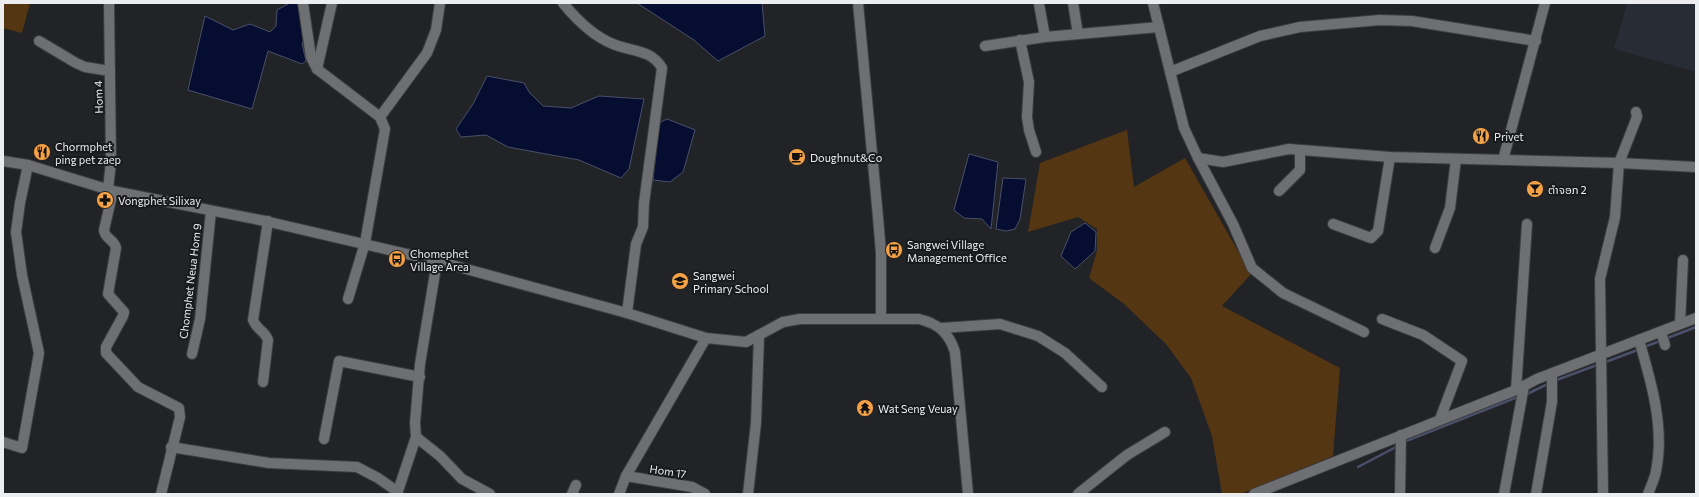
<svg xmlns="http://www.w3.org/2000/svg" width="1699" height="497" font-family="Commissioner,'Noto Sans Lao',sans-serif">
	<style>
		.built { fill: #282c34 }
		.green { fill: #553613 }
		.water { fill: #050d30; stroke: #4a5069 }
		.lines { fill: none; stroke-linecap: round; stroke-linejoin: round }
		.stream { stroke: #4a5069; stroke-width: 2.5 }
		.minor-casing { stroke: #3d3e40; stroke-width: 12 }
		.minor { stroke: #6e6f72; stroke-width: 10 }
		.labels { text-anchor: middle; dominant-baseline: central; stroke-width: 4; stroke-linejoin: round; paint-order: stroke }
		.street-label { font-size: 11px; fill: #ecedef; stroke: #191a1c }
		.poi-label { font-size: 11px; fill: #ecedef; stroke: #191a1c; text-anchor: start }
	</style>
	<rect width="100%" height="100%" fill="#222326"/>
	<polygon class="built" points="1627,3 1696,3 1696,72 1614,49"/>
	<g class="green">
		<polygon points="3,3 30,3 22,33 3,28"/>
		<polygon points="1127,130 1134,187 1185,158 1251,274 1222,306 1340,368 1333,456 1241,494 1222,494 1212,436 1191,378 1166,344 1124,304 1089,278 1097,251 1097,229 1078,217 1028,232 1040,163"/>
	</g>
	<g class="water">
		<polygon points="290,3 304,3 306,34 302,44 306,61 302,64 268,51 252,109 188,90 205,16 233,30 250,24 270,32 276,26 277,10"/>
		<polygon points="637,3 762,3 765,36 718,61 694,40"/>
		<polygon points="487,76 524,83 529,92 543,106 571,108 599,96 644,99 629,169 621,178 579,160 508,147 486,135 461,137 456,129 473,104"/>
		<polygon points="667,119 695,130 683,172 670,182 653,180 659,123"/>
		<polygon points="969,154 998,162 991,229 982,219 964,218 954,210"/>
		<polygon points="1003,178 1026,179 1020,219 1015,229 1006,231 996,229"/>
		<polygon points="1085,223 1096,232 1095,251 1075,269 1061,256 1071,232"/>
	</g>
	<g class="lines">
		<g class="stream">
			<polyline points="1665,339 1696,327"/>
			<polyline points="1644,347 1660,341"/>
			<polyline points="1603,363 1640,349"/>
			<polyline points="1554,381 1597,365"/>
			<polyline points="1527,394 1550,383"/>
			<polyline points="1406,441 1515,398"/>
			<polyline points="1358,467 1396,447"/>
		</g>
		<g class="minor-casing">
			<g id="minor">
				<polyline points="303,3 311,57 317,69 380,117"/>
				<path d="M563 3C576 19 593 36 613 44 632 52 651 49 662 68L644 203 643 227 636 244 627 313"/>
				<polyline points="858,3 878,217 881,253 881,318"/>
				<polyline points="1073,3 1078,34"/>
				<polyline points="1153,3 1184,128 1198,158 1223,162 1289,149 1390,157 1619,163 1696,167"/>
				<polyline points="1039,4 1045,37"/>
				<polyline points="1020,40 1029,82 1027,117 1029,130 1036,152"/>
				<polyline points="39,41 76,63 85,67 110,71"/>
				<polyline points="985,46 1045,37 1159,27"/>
				<polyline points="317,69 332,3"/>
				<polyline points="1170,72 1260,36 1300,27 1380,20 1412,21 1536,41"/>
				<polyline points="1198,158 1233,224 1252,268 1283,293 1364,332"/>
				<polyline points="1503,160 1545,3"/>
				<path d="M3 161 28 165 113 191 265 221 437 261 627 313 706 338 746 342 783 322 800 319H919C939 324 949 333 955 352L968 494"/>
				<polyline points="108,189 111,162 109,3"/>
				<path d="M113 191 104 230C104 238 115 240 116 248L108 294 124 312 123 316 106 347V353L138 387 179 408 180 417 161 494"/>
				<polyline points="1279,191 1300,170 1300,150"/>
				<polyline points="1333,224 1371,238 1378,231 1390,157"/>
				<polyline points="1435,248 1450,208 1456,159"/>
				<polyline points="348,299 365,243 385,129 380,117 427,53 436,30 440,3"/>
				<polyline points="1382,319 1423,335 1462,361 1440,419"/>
				<polyline points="1680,324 1683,260"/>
				<polyline points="942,328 1000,324 1038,336 1065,353 1102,387"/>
				<polyline points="1661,332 1665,345"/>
				<path d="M1639 340C1651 381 1665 428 1656 471 1655 478 1651 486 1648 494"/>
				<polyline points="192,354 200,319 211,211"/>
				<path d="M263 382 268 340C265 331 257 330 253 320L268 221"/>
				<polyline points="1516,390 1527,224"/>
				<polyline points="416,437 440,456 462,479 490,494"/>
				<polyline points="324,439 339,361 420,377"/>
				<polyline points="3,442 22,448 39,353 22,275 16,232 20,203 28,165"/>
				<polyline points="171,447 269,463 357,467 378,478 398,492"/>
				<polyline points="626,476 692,487 705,494"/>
				<polyline points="397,494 416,437 415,423 420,364 437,261"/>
				<polyline points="572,494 576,485"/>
				<polyline points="619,494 626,476 706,338"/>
				<polyline points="748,494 756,423 759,335"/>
				<polyline points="1078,494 1127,455 1165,432"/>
				<polyline points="1254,494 1516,390 1537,379 1696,318"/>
				<polyline points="1400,494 1401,435"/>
				<polyline points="1504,494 1524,386"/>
				<polyline points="1536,494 1552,402 1552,374"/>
				<polyline points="1603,494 1600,279 1615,217 1619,163 1637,117 1636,112"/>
			</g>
		</g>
		<use href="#minor" class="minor"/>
	</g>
	<defs>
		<g id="restaurant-disc" transform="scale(0.9)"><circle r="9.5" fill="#f5a246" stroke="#191a1c"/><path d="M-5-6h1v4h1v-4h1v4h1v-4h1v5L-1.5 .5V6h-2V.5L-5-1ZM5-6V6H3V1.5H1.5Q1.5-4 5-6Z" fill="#111"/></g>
		<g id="cafe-disc" transform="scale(0.9)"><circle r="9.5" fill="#f5a246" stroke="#191a1c"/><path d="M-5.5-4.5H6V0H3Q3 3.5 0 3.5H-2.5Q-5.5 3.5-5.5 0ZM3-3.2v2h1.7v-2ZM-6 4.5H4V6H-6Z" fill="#111"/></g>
		<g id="bar-disc" transform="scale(0.9)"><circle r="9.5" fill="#f5a246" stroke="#191a1c"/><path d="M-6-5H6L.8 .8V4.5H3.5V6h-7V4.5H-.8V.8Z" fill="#111"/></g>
		<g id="pharmacy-disc" transform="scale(0.9)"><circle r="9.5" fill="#f5a246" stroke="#191a1c"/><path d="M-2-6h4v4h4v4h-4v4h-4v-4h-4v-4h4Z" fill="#111"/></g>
		<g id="bus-disc" transform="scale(0.9)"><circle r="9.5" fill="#f5a246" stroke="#191a1c"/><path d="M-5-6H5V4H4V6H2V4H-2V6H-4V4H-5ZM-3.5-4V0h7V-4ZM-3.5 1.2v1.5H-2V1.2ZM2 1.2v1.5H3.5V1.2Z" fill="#111"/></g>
		<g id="school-disc" transform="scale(0.9)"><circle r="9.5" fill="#f5a246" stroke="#191a1c"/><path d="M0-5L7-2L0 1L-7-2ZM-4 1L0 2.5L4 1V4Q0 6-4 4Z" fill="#111"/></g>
		<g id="temple-disc" transform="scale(0.9)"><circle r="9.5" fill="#f5a246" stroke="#191a1c"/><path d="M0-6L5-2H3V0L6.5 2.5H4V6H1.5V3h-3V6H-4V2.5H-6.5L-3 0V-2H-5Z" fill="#111"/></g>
	</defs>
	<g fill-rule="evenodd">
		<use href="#restaurant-disc" x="1481" y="136"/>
		<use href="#restaurant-disc" x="42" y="152"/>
		<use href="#cafe-disc" x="797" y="157"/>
		<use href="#bar-disc" x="1535" y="189"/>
		<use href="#pharmacy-disc" x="105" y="200"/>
		<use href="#bus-disc" x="894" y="250"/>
		<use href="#bus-disc" x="397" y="259"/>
		<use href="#school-disc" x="680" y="281"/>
		<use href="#temple-disc" x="865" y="408"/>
	</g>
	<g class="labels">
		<g class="street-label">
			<text transform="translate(98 97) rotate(-92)">Hom 4</text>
			<text transform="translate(190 281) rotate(-83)">Chomphet Neua Hom 9</text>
			<text transform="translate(668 471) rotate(9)">Hom 17</text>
		</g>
		<g class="poi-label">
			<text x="1494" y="136">Privet</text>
			<text x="55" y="146">Chormphet<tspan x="55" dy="13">ping pet zaep</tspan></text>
			<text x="810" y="157">Doughnut&amp;Co</text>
			<text x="1548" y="189">ຕຳຈອກ 2</text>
			<text x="118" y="200">Vongphet Silixay</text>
			<text x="907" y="244">Sangwei Village<tspan x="907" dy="13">Management Office</tspan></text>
			<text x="410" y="253">Chomephet<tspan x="410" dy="13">Village Area</tspan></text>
			<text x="693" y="275">Sangwei<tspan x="693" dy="13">Primary School</tspan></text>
			<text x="878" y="408">Wat Seng Veuay</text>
		</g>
	</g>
	<rect width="1699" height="497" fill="none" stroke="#ecedef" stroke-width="8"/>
</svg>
